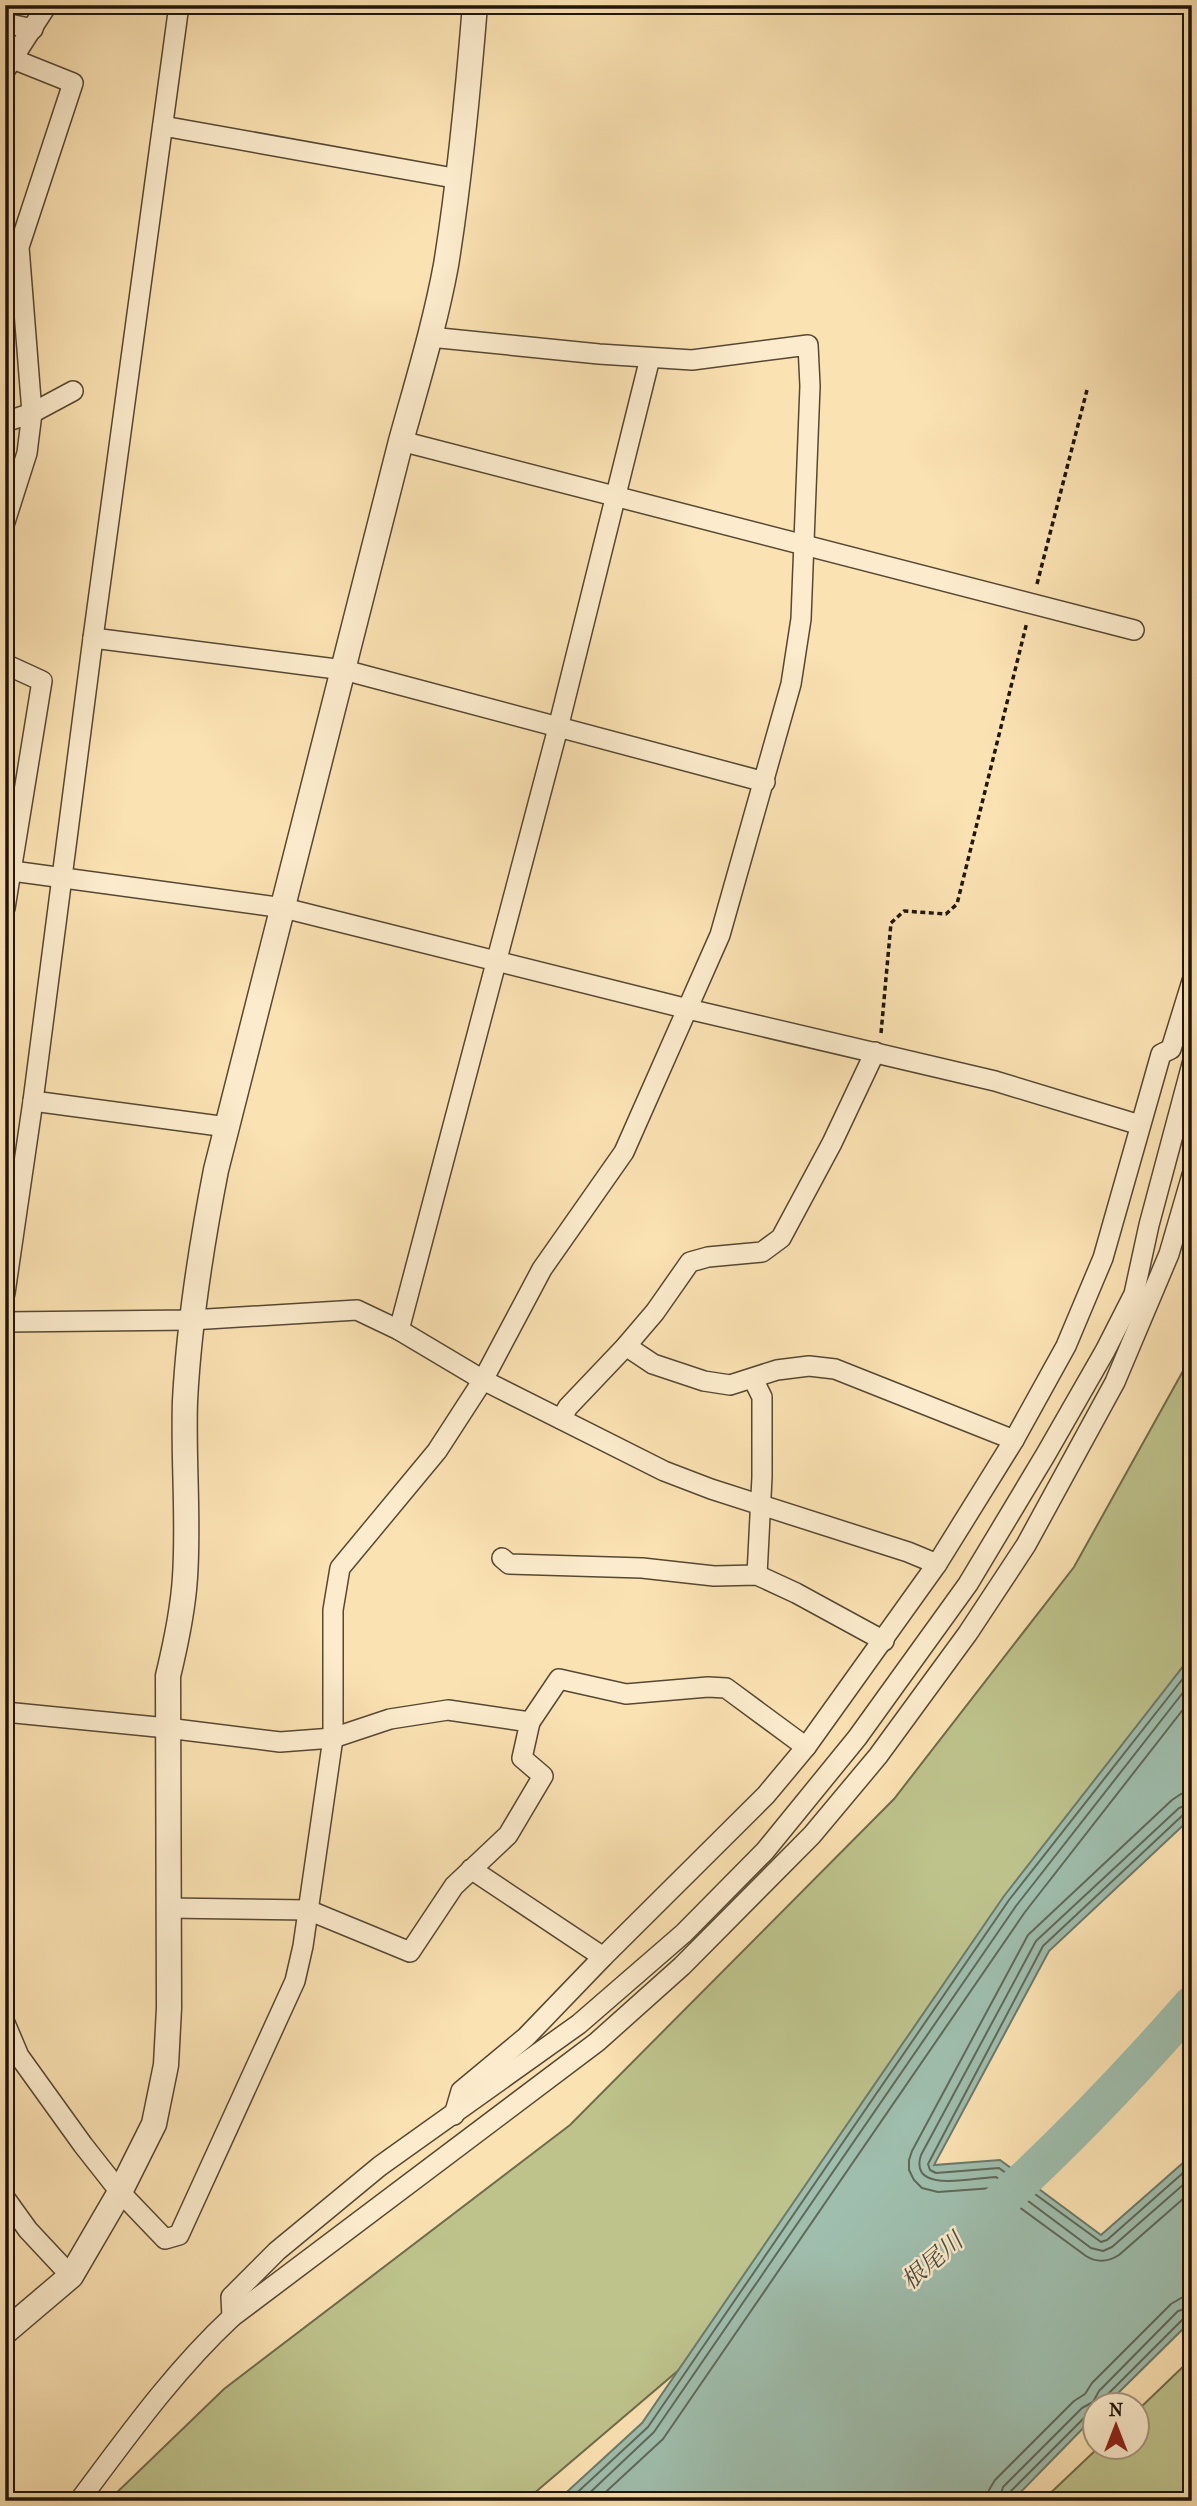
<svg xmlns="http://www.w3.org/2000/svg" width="1197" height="2506" font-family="'IM FELL French Canon','Noto Serif JP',serif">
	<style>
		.green { fill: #bec38c; stroke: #6e6c4a; stroke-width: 2 }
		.water { fill: #9fbead; stroke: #6c7a6b; stroke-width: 2 }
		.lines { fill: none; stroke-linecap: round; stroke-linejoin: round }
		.shore { stroke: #5f6a5a; stroke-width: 2 }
		.river { stroke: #9fbead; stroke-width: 37 }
		.minor-casing { stroke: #564832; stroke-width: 22 }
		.tertiary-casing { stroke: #564832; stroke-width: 27 }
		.path { stroke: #1f1508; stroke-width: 3.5; stroke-dasharray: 5 3.5; stroke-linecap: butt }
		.minor { stroke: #fceccd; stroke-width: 19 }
		.tertiary { stroke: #fceccd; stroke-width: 24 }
		.labels { text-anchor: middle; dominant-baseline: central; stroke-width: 5; stroke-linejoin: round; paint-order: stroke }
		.water-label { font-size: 24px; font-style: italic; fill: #4c5042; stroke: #fceccd }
	</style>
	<rect width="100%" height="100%" fill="#fbe2b2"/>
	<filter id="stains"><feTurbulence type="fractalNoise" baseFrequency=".00286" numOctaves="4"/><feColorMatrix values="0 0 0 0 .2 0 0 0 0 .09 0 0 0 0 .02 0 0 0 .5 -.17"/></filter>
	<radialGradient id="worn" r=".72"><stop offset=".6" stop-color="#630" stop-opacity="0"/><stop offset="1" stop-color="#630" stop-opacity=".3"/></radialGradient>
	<g class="green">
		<polygon points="1192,1346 1192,1654 1024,1886 748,2311 525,2501 108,2501 224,2389 570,2125 894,1799 1074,1567 1183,1371"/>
		<polygon points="1192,2358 1192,2501 1042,2501 1099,2447 1138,2446 1138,2410"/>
	</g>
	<polygon class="water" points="1192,1655 1192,1817 1049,1951 934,2165 1000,2160 1101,2235 1192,2155 1192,2320 1107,2404 1096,2404 1095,2416 1012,2501 557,2501 642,2423 1004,1896"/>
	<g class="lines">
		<g class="shore">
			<path d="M1192 1793 1181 1794 1172 1800 1028 1935 912 2151 909 2160V2170L914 2180 922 2188 938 2192 993 2188 1086 2256C1097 2263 1108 2262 1119 2255L1192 2191"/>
			<path d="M1192 1803 1179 1808 1036 1941 921 2155C908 2195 976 2177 996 2177L1091 2248 1103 2251 1112 2247 1192 2177"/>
			<polyline points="1192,1812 1184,1814 1043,1946 928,2164 930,2170 936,2173 999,2168 1101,2242 1107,2240 1192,2165"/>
			<polyline points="1103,2404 1105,2397 1184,2318 1192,2316"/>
			<polyline points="568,2501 648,2427 1009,1900 1192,1667"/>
			<polyline points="581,2501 654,2432 1016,1906 1192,1681"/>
			<polyline points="596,2501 663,2439 1025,1912 1192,1698"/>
			<polyline points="988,2501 989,2490 995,2480 1074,2401 1085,2394 1092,2383 1171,2304 1181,2298 1192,2296"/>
			<polyline points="999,2501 1003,2487 1082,2408 1093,2402 1099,2391 1178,2311 1192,2307"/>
			<polyline points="1007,2501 1009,2493 1088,2414 1096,2412"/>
		</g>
		<path class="river" d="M990 2211C1062 2146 1128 2077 1192 2004"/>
		<g class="minor-casing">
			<g id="minor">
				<polyline points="5,23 33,29"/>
				<polyline points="13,59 73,83 19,247 32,413 73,391"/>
				<polyline points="6,69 47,5"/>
				<polyline points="163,126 459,179"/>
				<polyline points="5,422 32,413 27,453 5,522"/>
				<polyline points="401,441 1134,630"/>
				<polyline points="93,638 179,5"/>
				<polyline points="5,664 42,681 5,908"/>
				<polyline points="5,870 284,908 688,1009 995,1081 1140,1125"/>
				<polyline points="227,1127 33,1101 93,638 344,670 765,782"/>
				<polyline points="5,1293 33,1101"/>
				<polyline points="5,1322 191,1320 357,1310 399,1330 483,1380 664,1471 711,1489 908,1552 937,1564"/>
				<polyline points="399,1330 558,728 650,358"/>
				<polyline points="753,1379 762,1397 762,1477 757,1575"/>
				<polyline points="561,1419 568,1407 626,1346 655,1312 690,1262 708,1257 762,1252 781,1238 832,1143 875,1052"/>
				<polyline points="1014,1440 1066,1346 1103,1258 1161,1054 1171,1049 1192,981"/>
				<polyline points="502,1558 509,1564 642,1568 714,1576 757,1575 796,1593 884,1641"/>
				<polyline points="5,1712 167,1728 280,1742 333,1738 390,1719 448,1710 530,1722 559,1679 626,1694 708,1687 726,1688 806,1747"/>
				<polyline points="471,1869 603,1957"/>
				<polyline points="168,1908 308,1910 410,1952 454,1886 508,1835 543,1776 522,1758 530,1722"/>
				<polyline points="5,2023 19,2056 83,2145 120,2192 165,2239 179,2235 295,1981 303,1946 333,1738 333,1610 340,1568 437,1451 483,1380 542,1269 624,1152 720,935 791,684 801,619 810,386 808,345 692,360 599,354 430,337"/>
				<polyline points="454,2115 461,2091 526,2037 603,1957 766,1795 806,1747 937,1564 1014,1440 835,1369 809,1366 777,1370 730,1385 704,1381 653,1364 626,1346"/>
				<polyline points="5,2198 28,2230 71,2276"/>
				<polyline points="232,2317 597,2042 682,1966 812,1835 878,1756 968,1633 1026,1545 1115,1382 1169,1254 1192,1175"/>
				<path d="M79 2501C127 2437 173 2372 232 2317L231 2297 277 2251 380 2166 579 2024 684 1933 765 1851 857 1738 968 1584 1046 1454 1105 1351 1134 1294 1149 1225 1192 1064"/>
			</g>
		</g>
		<g class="tertiary-casing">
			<path id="tertiary" d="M5 2332 71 2276 120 2192 154 2124 166 2065 169 2008 168 1676C176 1643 183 1611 185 1577 189 1519 183 1460 185 1401 189 1323 201 1247 216 1170L401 441C417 383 435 325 446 265 460 179 468 92 475 5"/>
		</g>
		<g class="path">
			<polyline points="1037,584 1087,390"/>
			<polyline points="881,1033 891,923 904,911 946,914 957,904 1027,622"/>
		</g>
		<use href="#minor" class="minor"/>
		<use href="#tertiary" class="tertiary"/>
	</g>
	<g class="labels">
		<g class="water-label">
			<text transform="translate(932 2261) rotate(-41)">根尾川</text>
		</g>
	</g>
	<rect width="1197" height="2506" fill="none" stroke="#fbe2b2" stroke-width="28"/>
	<rect x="7" y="7" width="1183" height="2492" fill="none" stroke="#1f1508" stroke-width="3.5"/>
	<rect x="14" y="14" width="1169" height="2478" fill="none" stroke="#1f1508" stroke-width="2"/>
	<g transform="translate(1116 2426)"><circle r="33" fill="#fceccd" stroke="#a4967e" stroke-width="2"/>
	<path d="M0-5L12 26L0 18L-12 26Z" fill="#8f2418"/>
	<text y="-10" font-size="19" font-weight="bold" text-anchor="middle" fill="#1f1508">N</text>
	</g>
	<rect width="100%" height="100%" filter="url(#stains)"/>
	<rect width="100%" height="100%" fill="url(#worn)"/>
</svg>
